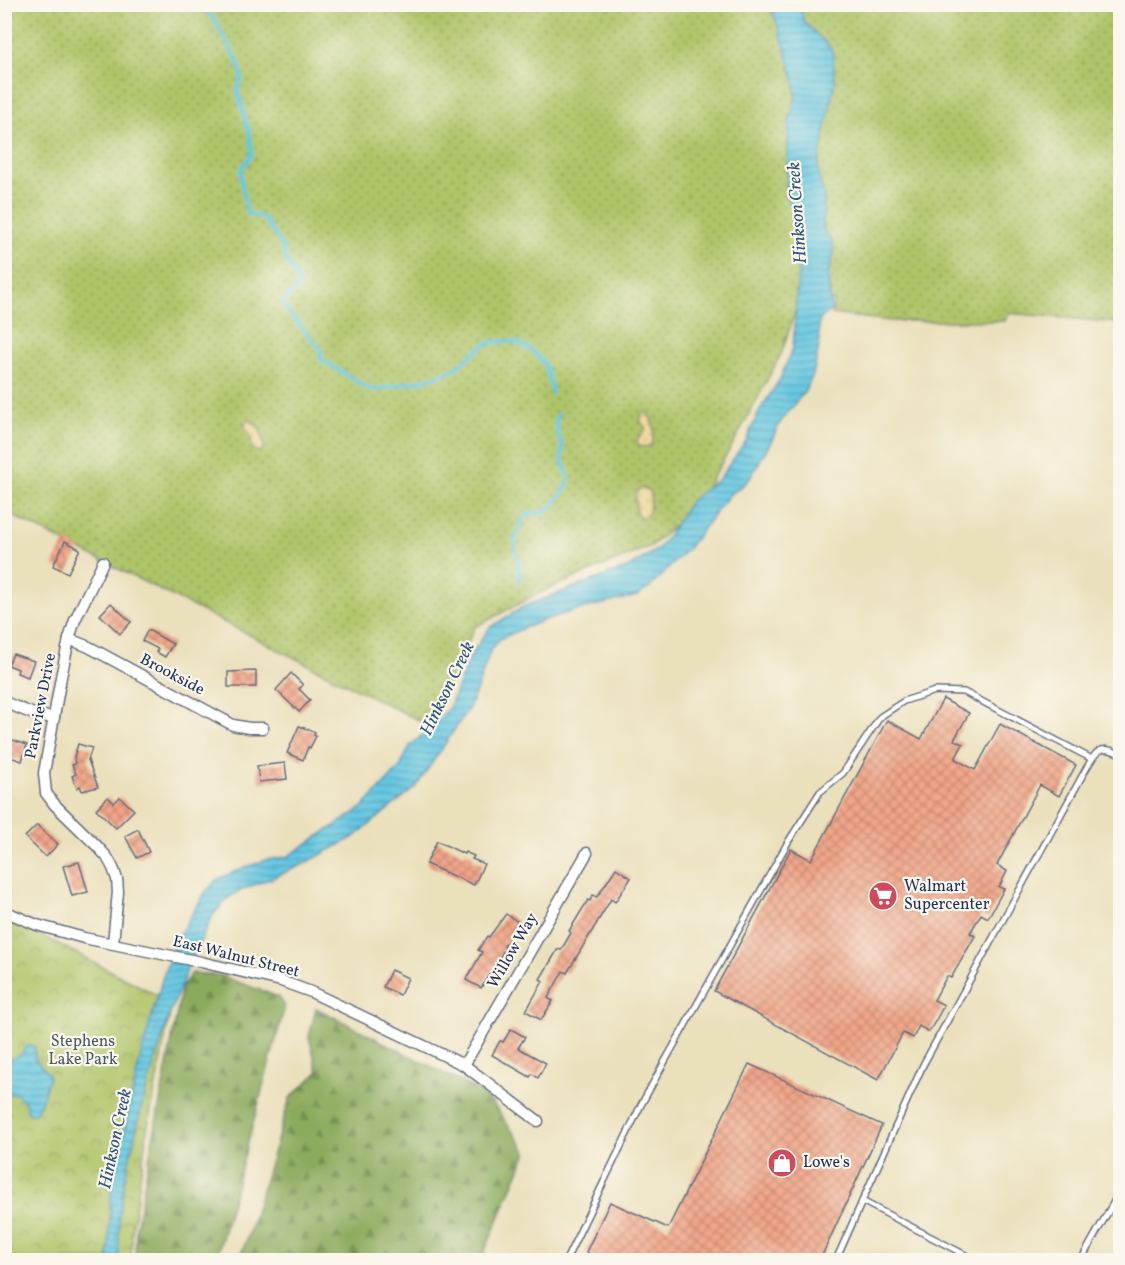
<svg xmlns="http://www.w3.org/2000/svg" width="1125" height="1265" font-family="Vollkorn,serif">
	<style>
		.grass { fill: url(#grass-dots); stroke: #657a63; stroke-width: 1.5 }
		.forest { fill: url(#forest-firs); stroke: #536c5d; stroke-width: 1.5 }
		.sand { fill: url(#sand-dots); stroke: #84847e; stroke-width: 1.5 }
		.park { fill: url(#park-crowns); stroke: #657a63; stroke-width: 1.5 }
		.water { fill: url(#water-rules); stroke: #3f7ba0; stroke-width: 1.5 }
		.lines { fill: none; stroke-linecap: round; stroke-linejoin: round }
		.stream { stroke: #63c7e1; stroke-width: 4 }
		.building { fill: url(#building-cross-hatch) }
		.service-casing { stroke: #646d7f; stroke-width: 8 }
		.minor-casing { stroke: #646d7f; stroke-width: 13 }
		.service { stroke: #fff; stroke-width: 5 }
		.minor { stroke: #fff; stroke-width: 10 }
		.labels { text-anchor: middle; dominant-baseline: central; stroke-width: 4.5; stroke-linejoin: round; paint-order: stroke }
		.street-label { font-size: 16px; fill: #1b2f5e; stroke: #fbf7ec }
		.poi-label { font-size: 16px; fill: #1b2f5e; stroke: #fbf7ec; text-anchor: start }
		.park-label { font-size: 16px; fill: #475c61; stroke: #fbf7ec }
		.water-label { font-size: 18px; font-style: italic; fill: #2d557f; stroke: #fbf7ec }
	</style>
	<defs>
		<pattern id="grass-dots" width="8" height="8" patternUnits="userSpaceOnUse" patternTransform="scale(1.5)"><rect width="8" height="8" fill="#afc468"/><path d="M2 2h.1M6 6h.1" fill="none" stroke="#8ea059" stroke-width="1.8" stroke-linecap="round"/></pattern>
		<pattern id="forest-firs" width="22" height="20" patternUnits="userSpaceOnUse" patternTransform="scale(1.5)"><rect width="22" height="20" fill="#8baa5c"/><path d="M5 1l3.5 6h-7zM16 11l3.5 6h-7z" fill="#718b4f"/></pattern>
		<pattern id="sand-dots" width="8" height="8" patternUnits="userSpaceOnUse" patternTransform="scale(1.5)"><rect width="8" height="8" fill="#eeda9e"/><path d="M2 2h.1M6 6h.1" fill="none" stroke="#ccbb8a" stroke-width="1.8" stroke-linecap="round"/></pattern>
		<pattern id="park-crowns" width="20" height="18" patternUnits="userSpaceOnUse" patternTransform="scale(1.5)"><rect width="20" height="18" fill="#afc468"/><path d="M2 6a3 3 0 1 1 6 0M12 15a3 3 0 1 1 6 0" fill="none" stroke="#8ea059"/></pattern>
		<pattern id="water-rules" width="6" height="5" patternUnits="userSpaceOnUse" patternTransform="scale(1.5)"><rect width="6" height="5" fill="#63c7e1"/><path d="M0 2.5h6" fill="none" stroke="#51a2ba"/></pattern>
		<pattern id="building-cross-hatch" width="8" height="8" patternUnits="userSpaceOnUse" patternTransform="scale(1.5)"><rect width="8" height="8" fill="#f2a688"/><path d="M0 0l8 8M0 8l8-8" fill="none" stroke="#c38872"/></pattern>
	</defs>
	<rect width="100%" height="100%" fill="#fbf7ec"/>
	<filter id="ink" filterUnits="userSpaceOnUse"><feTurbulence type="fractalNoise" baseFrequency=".0167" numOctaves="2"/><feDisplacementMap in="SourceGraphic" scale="12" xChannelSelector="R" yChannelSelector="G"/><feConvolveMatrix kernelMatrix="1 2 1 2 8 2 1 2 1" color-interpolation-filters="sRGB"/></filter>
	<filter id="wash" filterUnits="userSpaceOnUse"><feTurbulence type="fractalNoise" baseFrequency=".008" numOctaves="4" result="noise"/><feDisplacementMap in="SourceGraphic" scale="24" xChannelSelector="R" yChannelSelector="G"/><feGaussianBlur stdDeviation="1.35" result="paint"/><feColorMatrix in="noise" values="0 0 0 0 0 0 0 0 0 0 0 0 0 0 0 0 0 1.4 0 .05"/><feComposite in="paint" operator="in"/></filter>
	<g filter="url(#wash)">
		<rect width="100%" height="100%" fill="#ebe0bc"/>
		<polygon class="grass" points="4,5 1120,5 1120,323 1008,313 1005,321 891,321 832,314 834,301 800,297 781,354 733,444 695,507 651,546 543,591 475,627 428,725 5,512"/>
		<g class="forest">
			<polygon points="192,973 219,975 279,997 285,1006 216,1260 135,1260 136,1228 182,986"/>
			<polygon points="316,1008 487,1095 527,1152 481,1260 238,1260 246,1242 290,1098 318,1072 309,1037"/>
		</g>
		<g class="sand">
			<path d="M646 412C655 422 655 432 652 444L646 447 639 446 637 442 638 438 645 431V427C640 422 639 419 643 413Z"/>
			<path d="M250 420C260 425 263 437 264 448L259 452 252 449 251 442 252 438 245 428V423Z"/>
			<path d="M643 488 650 491 651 494 649 512 644 517H640C635 511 636 510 636 503 636 495 633 491 643 488Z"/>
		</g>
		<polygon class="park" points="4,916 172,1003 148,1125 132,1231 131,1260 5,1260"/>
		<g class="water">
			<polygon points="770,5 801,5 804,22 830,47 833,55 835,82 818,167 819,178 824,195 823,227 825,232 832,241 834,252 828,275 831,311 821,318 819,323 819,346 813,375 805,391 779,424 772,440 751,477 740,488 730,494 688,548 661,576 649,588 637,596 580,609 547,619 524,628 500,639 490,651 477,689 469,708 416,787 354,837 300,866 272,878 244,889 229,897 213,915 189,965 169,1016 143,1101 126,1174 119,1217 119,1260 108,1260 111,1191 140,1059 163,976 176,940 205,893 218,879 241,869 266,860 287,857 362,808 400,767 410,746 437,722 450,706 469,658 490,627 525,606 629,567 658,549 670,533 691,500 719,479 746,441 758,413 780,379 793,348 798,276 799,230 794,210 786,196 789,121 796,97 794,79 781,35"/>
			<polygon points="30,1045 35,1047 35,1059 49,1075 49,1078 40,1105 34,1114 30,1114 28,1112 24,1101 17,1094 10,1094 4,1096 5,1066 12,1058 21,1055 25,1048"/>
		</g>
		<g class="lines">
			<g class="stream">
				<path d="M198 4 213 18 238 62 242 79 237 90 250 136 252 154 241 170V179L247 212 250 215 263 217 281 244 284 253 285 258 299 283C294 297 283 294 283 306L322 351 320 356 321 359 362 385 376 390 432 378 457 368 477 350 488 343 505 341 519 343 531 350 544 363 549 377 552 393"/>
				<polyline points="519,581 520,571 516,556 515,541 521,522 526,515 544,512 554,504 567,487 568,475 562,461 562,444 557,432 556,422 558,414"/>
			</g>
		</g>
		<g id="blocks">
			<g class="building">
				<polygon points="65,541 80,549 68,573 53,566"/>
				<polygon points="111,603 131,622 120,634 100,615"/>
				<polygon points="148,630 173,644 165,657 156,652 158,649 142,641"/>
				<polygon points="13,654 34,661 28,677 17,673 18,669 8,665"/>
				<polygon points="256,671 256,687 228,687 228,672"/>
				<polygon points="291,673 303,685 299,689 310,700 299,712 276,690"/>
				<polygon points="943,699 969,713 954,740 963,744 955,759 975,770 1000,724 1076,765 1059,796 1040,785 997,865 1007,871 999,887 1004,889 988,918 981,914 970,933 975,936 951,978 947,976 934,1000 944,1005 937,1018 929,1032 919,1026 913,1038 903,1033 878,1080 714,991 791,849 811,860 887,720 921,739"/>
				<polygon points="299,726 315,732 314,735 316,736 310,748 308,747 303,760 287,753"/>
				<polygon points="4,737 27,745 22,761 4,755"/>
				<polygon points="78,744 92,748 88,760 98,787 82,791 80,786 77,788 72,776 76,774 72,765 75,764 74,757"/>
				<polygon points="285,763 287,779 259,782 257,766"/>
				<polygon points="108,797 114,803 120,797 134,810 116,828 96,809"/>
				<polygon points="37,825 58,844 46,857 25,837"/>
				<polygon points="138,829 149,852 137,858 125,836"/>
				<polygon points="437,841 464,854 465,852 474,856 472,859 484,864 474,885 426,864"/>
				<polygon points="79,862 88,892 72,896 63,866"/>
				<polygon points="616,868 631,878 615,902 611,899 567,973 563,971 548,998 553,1001 541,1020 526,1011 543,981 540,979 558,949 561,950 571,933 569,931 588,900 590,901 593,895 597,897"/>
				<polygon points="506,914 518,922 514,927 516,929 504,946 506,947 481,988 466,980 482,952 478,950 487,936 489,937"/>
				<polygon points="391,970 408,978 400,995 383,987"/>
				<polygon points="511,1029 525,1037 518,1048 546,1063 538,1078 532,1074 530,1077 492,1055 500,1041 503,1042"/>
				<polygon points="749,1064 882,1125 820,1260 601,1260 586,1252 610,1202 668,1228"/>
			</g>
		</g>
	</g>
	<g filter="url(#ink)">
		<use href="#blocks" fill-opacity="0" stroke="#646d7f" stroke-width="1.5"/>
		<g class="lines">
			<g class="service-casing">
				<g id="service">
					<polyline points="862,1201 975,1260"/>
					<polyline points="566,1260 641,1105 664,1063 788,842 820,792 843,773 880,717 904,701 935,691 964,692 1092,759"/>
					<path d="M836 1260 923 1065 1086 769C1096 751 1100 744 1120 754"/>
					<polyline points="1081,1260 1120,1191"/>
				</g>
			</g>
			<g class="minor-casing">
				<g id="minor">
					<polyline points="103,562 75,620 69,639 61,677 44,773 46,793 55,805 97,846 107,857 113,868 117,879 118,892 113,943"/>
					<polyline points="69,639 89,647 233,725 249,728 263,728"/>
					<polyline points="4,702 36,715 54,718"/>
					<polyline points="4,911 37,925 84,938 201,962 281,981 311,992 464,1065 538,1121"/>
					<polyline points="464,1065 587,853"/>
				</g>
			</g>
			<use href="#service" class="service"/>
			<use href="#minor" class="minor"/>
		</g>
	</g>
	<defs>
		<g id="supermarket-disc" transform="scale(1.5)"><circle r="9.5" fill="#d1495b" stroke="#fbf7ec"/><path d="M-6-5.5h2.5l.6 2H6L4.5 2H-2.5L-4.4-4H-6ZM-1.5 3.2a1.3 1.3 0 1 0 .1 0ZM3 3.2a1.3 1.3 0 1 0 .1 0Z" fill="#fff"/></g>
		<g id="shop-disc" transform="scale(1.5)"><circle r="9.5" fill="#d1495b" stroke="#fbf7ec"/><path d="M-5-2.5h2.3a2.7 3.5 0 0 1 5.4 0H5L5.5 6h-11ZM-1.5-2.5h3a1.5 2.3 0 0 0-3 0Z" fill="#fff"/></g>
	</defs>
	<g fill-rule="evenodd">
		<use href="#supermarket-disc" x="883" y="896"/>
		<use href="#shop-disc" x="782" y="1163"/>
	</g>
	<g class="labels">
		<g class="street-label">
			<text transform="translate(172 675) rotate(28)">Brookside</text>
			<text transform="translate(41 706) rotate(-79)">Parkview Drive</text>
			<text transform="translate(513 951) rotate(-60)">Willow Way</text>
			<text transform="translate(236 957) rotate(14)">East Walnut Street</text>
		</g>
		<g class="poi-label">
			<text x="904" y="887">Walmart<tspan x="904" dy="18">Supercenter</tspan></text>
			<text x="803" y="1163">Lowe's</text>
		</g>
		<g class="park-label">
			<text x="83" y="1042">Stephens<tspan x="83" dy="18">Lake Park</tspan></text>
		</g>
		<g class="water-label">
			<text transform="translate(798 213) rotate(-94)">Hinkson Creek</text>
			<text transform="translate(448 689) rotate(-64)">Hinkson Creek</text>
			<text transform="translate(116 1139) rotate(-78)">Hinkson Creek</text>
		</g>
	</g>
	<rect width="1125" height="1265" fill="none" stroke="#fbf7ec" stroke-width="24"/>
</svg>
